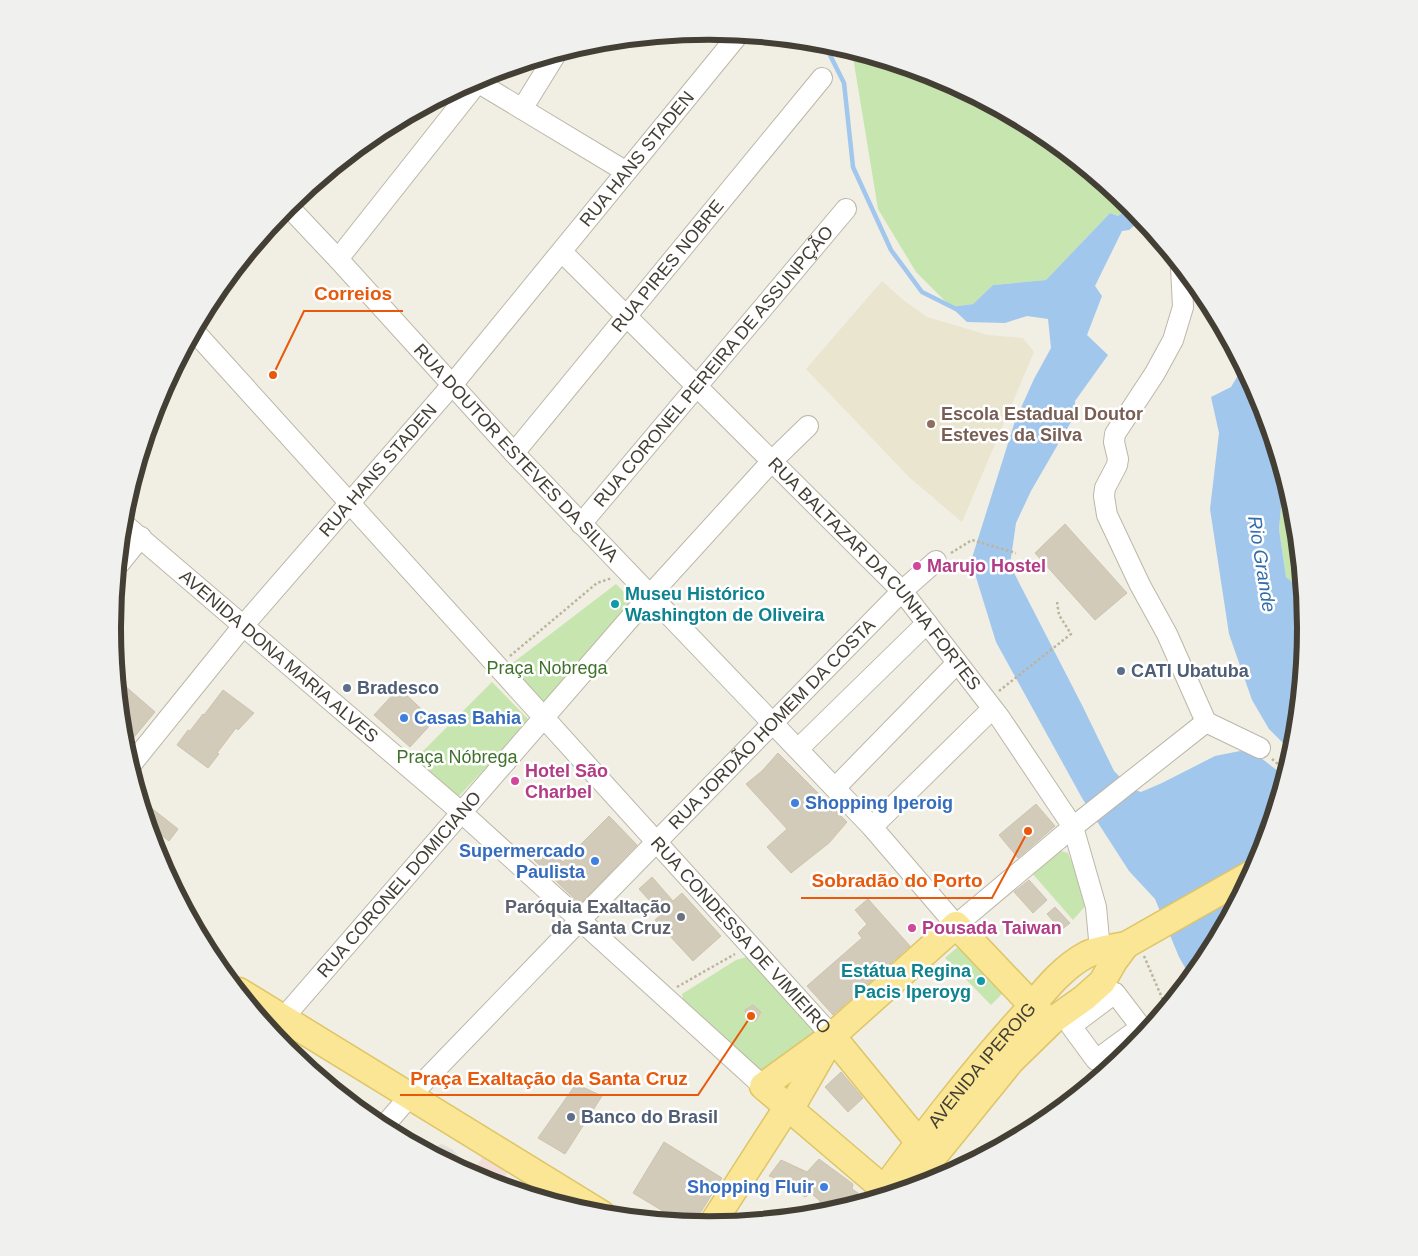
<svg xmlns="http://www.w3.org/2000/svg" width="1418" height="1256" font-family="Arial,sans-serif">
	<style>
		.education { fill: #eae5ce }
		.medical { fill: #f2ddd8 }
		.green { fill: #c7e5ae }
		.parking { fill: #e2e0dc }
		.water { fill: #a2c7ed }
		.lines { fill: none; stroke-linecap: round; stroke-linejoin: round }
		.stream { stroke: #a2c7ed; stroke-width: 4.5 }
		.building { fill: #d2cbba; stroke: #cdc3ae }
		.minor-casing { stroke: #bcb7a7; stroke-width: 22 }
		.major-casing { stroke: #dec565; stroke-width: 29 }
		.path { stroke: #bdb499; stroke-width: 2.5; stroke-dasharray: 2.5 2.5; stroke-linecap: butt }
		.minor { stroke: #fff; stroke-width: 20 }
		.major { stroke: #fae694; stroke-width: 26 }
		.education-dot { fill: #8d6e63; stroke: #fff; stroke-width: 2 }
		.hotel-dot { fill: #d1479c; stroke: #fff; stroke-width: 2 }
		.culture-dot { fill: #0f9aa8; stroke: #fff; stroke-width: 2 }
		.service-dot { fill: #5c6f8a; stroke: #fff; stroke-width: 2 }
		.shop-dot { fill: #3f7fe0; stroke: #fff; stroke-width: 2 }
		.worship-dot { fill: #6b7280; stroke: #fff; stroke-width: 2 }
		.labels { text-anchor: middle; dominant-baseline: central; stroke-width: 5; stroke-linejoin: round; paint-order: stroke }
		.street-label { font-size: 18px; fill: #433f34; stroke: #fff }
		.education-label { font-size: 18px; font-weight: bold; fill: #785e54; stroke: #fff; text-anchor: start }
		.hotel-label { font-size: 18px; font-weight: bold; fill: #b23c85; stroke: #fff; text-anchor: start }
		.culture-label { font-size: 18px; font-weight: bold; fill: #0d838f; stroke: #fff; text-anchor: start }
		.park-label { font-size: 18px; fill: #3f722a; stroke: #fff }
		.service-label { font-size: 18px; font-weight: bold; fill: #4e5e75; stroke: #fff; text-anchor: start }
		.shop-label { font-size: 18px; font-weight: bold; fill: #366cbe; stroke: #fff; text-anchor: start }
		.worship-label { font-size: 18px; font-weight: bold; fill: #5b616d; stroke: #fff; text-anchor: end }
		.water-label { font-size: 19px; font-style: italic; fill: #326daa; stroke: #fff }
		.rim { fill: none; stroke: #433f34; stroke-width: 6 }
		.leader { fill: none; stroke: #e8590c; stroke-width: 2 }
		.callout-dot { fill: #e8590c; stroke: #fff; stroke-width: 2 }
		.callout-label { font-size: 19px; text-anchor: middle; font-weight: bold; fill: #e8590c; stroke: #fff; stroke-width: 5; stroke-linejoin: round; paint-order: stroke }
	</style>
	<rect width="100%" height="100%" fill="#f1eee4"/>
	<polygon class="education" points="882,281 902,299 927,317 988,335 1023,338 1034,352 962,522 910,478 806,369"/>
	<polygon class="medical" points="485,1154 509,1170 499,1185 480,1179 471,1174"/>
	<g class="green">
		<polygon points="850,50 938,77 1041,132 1131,206 1118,216 1110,213 1046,280 993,285 973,304 951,307 916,272 878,209 854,63"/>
		<polygon points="1284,477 1294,512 1302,590 1286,577 1279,529"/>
		<polygon points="616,584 635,603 545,707 510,665"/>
		<polygon points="492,682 530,721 458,797 415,759"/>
		<polygon points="1057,850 1068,853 1088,903 1073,920 1032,873"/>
		<polygon points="960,945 1005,991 991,1005 945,958"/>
		<polygon points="747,957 817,1032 760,1073 683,1000 682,994 736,960"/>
	</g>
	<polygon class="parking" points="442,1144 453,1150 459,1157 461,1166 460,1168 432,1153 436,1146"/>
	<g class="water">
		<polygon points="1131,206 1142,219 1129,230 1122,231 1095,286 1102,296 1087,335 1108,355 1075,401 1075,415 1031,491 1016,523 1010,565 1083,707 1114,771 1132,789 1141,792 1162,783 1215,756 1240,751 1257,755 1282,774 1287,767 1260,857 1205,960 1189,979 1187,971 1179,957 1155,899 1129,871 1082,798 996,642 971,561 1015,421 1034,379 1051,348 1048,319 1027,316 1005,323 967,322 951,307 973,304 993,285 1046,280 1110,213 1118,216"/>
		<polygon points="1243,367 1260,400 1284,477 1279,529 1286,577 1302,590 1306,628 1294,745 1289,762 1289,749 1269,729 1252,700 1229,634 1210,509 1219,433 1211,397 1231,387"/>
	</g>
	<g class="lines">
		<polyline class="stream" points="824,43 844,83 853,167 891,250 922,292 956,309"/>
	</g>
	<g class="building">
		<polygon points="1065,524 1127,593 1095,620 1035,553"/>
		<polygon points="117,679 155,712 125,748 124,744"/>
		<polygon points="399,688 434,721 410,747 374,715"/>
		<polygon points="223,690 254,713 238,730 236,728 217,753 219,754 208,768 177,745 188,730 190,731 203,714 204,715"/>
		<polygon points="778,753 847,822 829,843 791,873 767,847 787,829 746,784 762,771"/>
		<polygon points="140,799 178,829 169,841 157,832 152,838"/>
		<polygon points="1036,804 1055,826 1018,858 999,835"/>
		<polygon points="609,816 637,845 580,904 534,860 548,847 563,862"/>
		<polygon points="652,877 673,901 682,893 721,936 693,961 655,920 662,914 639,889"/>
		<polygon points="1029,880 1047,900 1033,913 1014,892"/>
		<polygon points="868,899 910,946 833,1015 807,986 862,938 858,933 867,924 855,910"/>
		<polygon points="1055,907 1070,923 1061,930 1047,914"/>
		<polygon points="753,1005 761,1012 756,1021 747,1020 745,1010"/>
		<polygon points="841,1072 863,1098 848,1112 825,1087"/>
		<polygon points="576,1084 602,1096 565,1154 538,1138"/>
		<polygon points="664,1142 722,1178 694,1223 681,1222 633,1193"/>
		<polygon points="819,1159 853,1184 852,1189 858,1193 848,1206 827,1213 822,1210 820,1201 811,1193 805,1197 796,1190 797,1185 769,1176 781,1160 807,1172"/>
	</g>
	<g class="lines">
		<g class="minor-casing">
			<g id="minor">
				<polyline points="474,80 625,171"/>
				<polyline points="522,109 556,54"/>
				<path id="s1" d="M288 206 338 259 514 453 872 827 956 925 1073 827 1206 722"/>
				<path id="s2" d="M562 252 902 591 1000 718 1073 827 1096 907 1100 950"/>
				<polyline points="338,259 478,82"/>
				<polyline points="1181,267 1183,307 1173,340 1155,373 1115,434 1114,442 1118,459 1117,465 1105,488 1104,496 1107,515 1140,585 1167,634 1206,722"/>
				<path id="s3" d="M194 331 832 1036"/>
				<path id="s4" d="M514 453 822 78"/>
				<path id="s5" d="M123 523 461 812 763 1086"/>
				<path id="s6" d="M581 524 846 209"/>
				<polyline points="119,564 141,537"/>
				<polyline points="1206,722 1260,748"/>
				<polyline points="798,749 927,623"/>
				<path id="s7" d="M130 766 243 626 452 385 739 34"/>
				<polyline points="835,788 957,663"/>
				<polyline points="872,827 992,709"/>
				<polygon points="1115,993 1141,1027 1096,1060 1071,1026"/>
				<path id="s8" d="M272 1031 651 594 772 461 808 426"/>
				<path id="s9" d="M383 1127 410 1096 580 920 902 591 936 561"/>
			</g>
		</g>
		<g class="major-casing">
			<g id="major">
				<polyline points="239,991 602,1214"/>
				<polyline points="832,1036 913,1135 932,1153"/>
				<polyline points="908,1188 1011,1061 1053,1020 1084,998 1102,982 1114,961 1126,945 1251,874"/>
				<polyline points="884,1189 763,1086 832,1036 956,925 1032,1005 1045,1017 1053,1020"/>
				<path id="s10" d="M878 1197C924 1135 971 1073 1023 1016 1042 994 1060 969 1086 955 1097 949 1113 948 1126 945"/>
				<polyline points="712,1224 781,1117 791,1108 828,1044"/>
			</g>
		</g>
		<g class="path">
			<polyline points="951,553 972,540 1016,553"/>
			<polyline points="510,656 597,583 612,578"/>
			<polyline points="999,691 1071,634 1059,615 1057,602"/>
			<polyline points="1272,759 1286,771"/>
			<polyline points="1144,956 1166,1007"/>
			<polyline points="677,987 735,954"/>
		</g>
		<use href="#minor" class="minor"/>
		<use href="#major" class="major"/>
	</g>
	<circle class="education-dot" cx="931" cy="424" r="5"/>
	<g class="hotel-dot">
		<circle cx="917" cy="566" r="5"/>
		<circle cx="515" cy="781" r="5"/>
		<circle cx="912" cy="928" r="5"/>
	</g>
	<g class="culture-dot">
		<circle cx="615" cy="604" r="5"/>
		<circle cx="981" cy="981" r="5"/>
	</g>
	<g class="service-dot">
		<circle cx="1121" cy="671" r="5"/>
		<circle cx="347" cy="688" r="5"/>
		<circle cx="571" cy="1117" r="5"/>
	</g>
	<g class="shop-dot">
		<circle cx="404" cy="718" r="5"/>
		<circle cx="795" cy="803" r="5"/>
		<circle cx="595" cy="861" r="5"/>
		<circle cx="824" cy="1187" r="5"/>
	</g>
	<circle class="worship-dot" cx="681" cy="917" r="5"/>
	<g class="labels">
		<g class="street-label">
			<text stroke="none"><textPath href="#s7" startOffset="791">RUA HANS STADEN</textPath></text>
			<text stroke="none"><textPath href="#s4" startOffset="242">RUA PIRES NOBRE</textPath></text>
			<text stroke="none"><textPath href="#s6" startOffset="206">RUA CORONEL PEREIRA DE ASSUNPÇÃO</textPath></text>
			<text stroke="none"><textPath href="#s1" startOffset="336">RUA DOUTOR ESTEVES DA SILVA</textPath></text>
			<text stroke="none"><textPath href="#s7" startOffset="386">RUA HANS STADEN</textPath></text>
			<text stroke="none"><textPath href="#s2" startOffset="449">RUA BALTAZAR DA CUNHA FORTES</textPath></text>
			<text stroke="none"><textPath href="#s5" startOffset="205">AVENIDA DONA MARIA ALVES</textPath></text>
			<text stroke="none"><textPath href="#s9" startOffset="560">RUA JORDÃO HOMEM DA COSTA</textPath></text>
			<text stroke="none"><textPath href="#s8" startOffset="194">RUA CORONEL DOMICIANO</textPath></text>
			<text stroke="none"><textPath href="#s3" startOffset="815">RUA CONDESSA DE VIMIEIRO</textPath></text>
			<text stroke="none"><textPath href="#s10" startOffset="168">AVENIDA IPEROIG</textPath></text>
		</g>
		<g class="education-label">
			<text x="941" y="414">Escola Estadual Doutor<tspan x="941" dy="21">Esteves da Silva</tspan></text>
		</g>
		<g class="hotel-label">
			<text x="927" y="566">Marujo Hostel</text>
			<text x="525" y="771">Hotel São<tspan x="525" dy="21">Charbel</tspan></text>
			<text x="922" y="928">Pousada Taiwan</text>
		</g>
		<g class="culture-label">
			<text x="625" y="594">Museu Histórico<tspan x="625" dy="21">Washington de Oliveira</tspan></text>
			<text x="971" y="971" text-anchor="end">Estátua Regina<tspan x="971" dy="21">Pacis Iperoyg</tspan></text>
		</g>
		<g class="park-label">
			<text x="547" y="668">Praça Nobrega</text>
			<text x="457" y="757">Praça Nóbrega</text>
		</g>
		<g class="service-label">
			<text x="1131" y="671">CATI Ubatuba</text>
			<text x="357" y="688">Bradesco</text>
			<text x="581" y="1117">Banco do Brasil</text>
		</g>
		<g class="shop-label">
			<text x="414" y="718">Casas Bahia</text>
			<text x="805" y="803">Shopping Iperoig</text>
			<text x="585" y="851" text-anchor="end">Supermercado<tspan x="585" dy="21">Paulista</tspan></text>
			<text x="814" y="1187" text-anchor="end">Shopping Fluir</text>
		</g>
		<g class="worship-label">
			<text x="671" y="907">Paróquia Exaltação<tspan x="671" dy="21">da Santa Cruz</tspan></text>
		</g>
		<g class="water-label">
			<text transform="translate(1262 564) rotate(81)">Rio Grande</text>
		</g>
	</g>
	<path d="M0 0H1418V1256H0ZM121 628a588 588 0 1 1 1176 0a588 588 0 1 1-1176 0Z" fill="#f0f0ef" fill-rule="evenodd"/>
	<path class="rim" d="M121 628a588 588 0 1 1 1176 0a588 588 0 1 1-1176 0Z"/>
	<path class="leader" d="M273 375L304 311H403M1028 831L992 898H801M751 1016L698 1095H400"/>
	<g class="callout-dot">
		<circle cx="273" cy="375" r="5"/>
		<circle cx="1028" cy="831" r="5"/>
		<circle cx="751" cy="1016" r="5"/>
	</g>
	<g class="callout-label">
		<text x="353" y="300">Correios</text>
		<text x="897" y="887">Sobradão do Porto</text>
		<text x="549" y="1085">Praça Exaltação da Santa Cruz</text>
	</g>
</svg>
